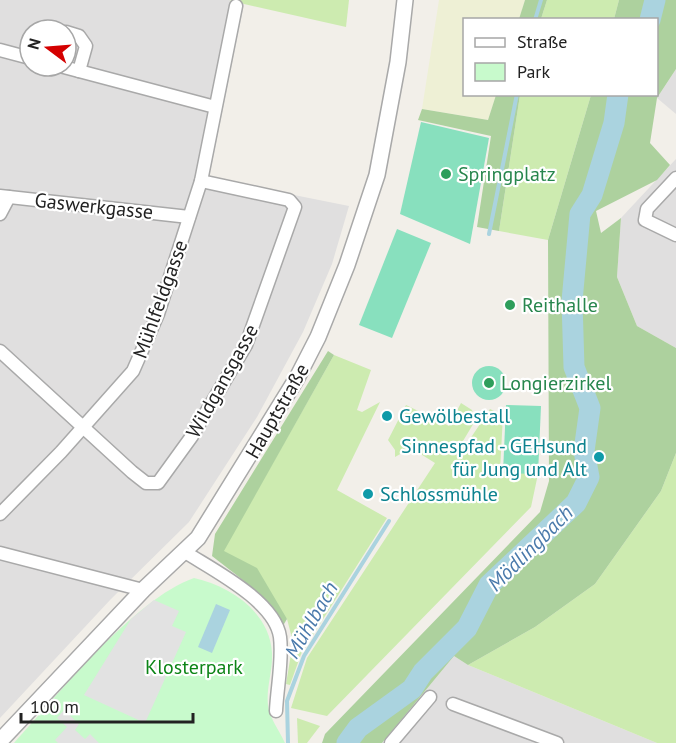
<svg xmlns="http://www.w3.org/2000/svg" width="676" height="743" font-family="'PT Sans',sans-serif">
	<style>
		.residential { fill: #e0dfdf; fill-rule: evenodd }
		.farmland { fill: #eef0d5 }
		.grass { fill: #cdebb0 }
		.forest { fill: #add19e }
		.park { fill: #c8facc }
		.pitch { fill: #88e0be }
		.parking { fill: #e2e2e2 }
		.water { fill: #aad3df }
		.lines { fill: none; stroke-linecap: round; stroke-linejoin: round }
		.stream { stroke: #aad3df; stroke-width: 4 }
		.river { stroke: #aad3df; stroke-width: 21 }
		.minor-casing { stroke: #a9a9a9; stroke-width: 15 }
		.tertiary-casing { stroke: #a9a9a9; stroke-width: 18 }
		.minor { stroke: #fff; stroke-width: 12 }
		.tertiary { stroke: #fff; stroke-width: 15 }
		.leisure-dot { fill: #2e9e5b; stroke: #fff; stroke-width: 2 }
		.culture-dot { fill: #0f9aa8; stroke: #fff; stroke-width: 2 }
		.labels { text-anchor: middle; dominant-baseline: central; stroke-width: 4.5; stroke-linejoin: round; paint-order: stroke }
		.leisure-label { font-size: 20px; fill: #27864d; stroke: #fff; text-anchor: start }
		.street-label { font-size: 20px; fill: #222; stroke: #fff }
		.culture-label { font-size: 20px; fill: #0d838f; stroke: #fff; text-anchor: start }
		.park-label { font-size: 20px; fill: #0c8416; stroke: #fff }
		.water-label { font-size: 21px; font-style: italic; fill: #4a7aab; stroke: #fff }
	</style>
	<rect width="100%" height="100%" fill="#f2efe9"/>
	<g class="residential">
		<path d="M0 0H229L244 4 209 178 349 206 332 264 303 332 257 417 189 522 111 599 0 718ZM30 30H66V66H30Z"/>
		<polygon points="676,69 676,114 657,98"/>
		<polygon points="676,159 676,348 637,326 617,277 621,218"/>
		<polygon points="454,656 468,665 657,743 382,743"/>
	</g>
	<polygon class="farmland" points="439,0 525,0 519,19 464,20 464,94 496,95 488,120 422,109"/>
	<g class="grass">
		<polygon points="229,0 349,0 346,27 244,4"/>
		<polygon points="547,0 619,0 614,19 541,19"/>
		<polygon points="520,95 591,95 548,240 499,231"/>
		<polygon points="334,355 371,370 357,410 362,412 380,402 337,490 387,518 301,654 290,685 286,684 293,642 287,619 223,551"/>
		<polygon points="461,403 472,410 475,421 460,446 464,448 490,409 503,415 500,471 538,474 531,507 327,716 291,708 307,658 435,463 411,448 395,457 395,450 388,440 406,405 449,426"/>
		<polygon points="676,453 676,743 657,743 468,665 535,627 595,584 661,491"/>
		<polygon points="297,718 320,726 307,743 298,743"/>
	</g>
	<g class="forest">
		<polygon points="525,0 547,0 541,19 519,19"/>
		<polygon points="619,0 676,0 676,69 657,98 650,143 670,165 657,180 596,211 601,233 621,218 617,277 637,326 676,348 676,453 661,491 595,584 535,627 468,665 454,656 382,743 322,743 325,734 540,512 549,481 548,240 591,95 656,94 656,20 614,19"/>
		<polygon points="496,95 520,95 499,231 477,227 491,136 418,120 422,109 488,120"/>
		<path d="M328 351 334 355 224 551 257 568 287 619 281 629C271 597 238 577 212 556L215 534Z"/>
	</g>
	<path class="park" d="M194 578C230 586 270 612 272 653 273 670 266 688 268 705 269 717 280 732 285 743H14C58 695 134 599 194 578Z"/>
	<g class="pitch">
		<polygon points="421,122 489,138 470,244 400,214"/>
		<polygon points="397,229 431,243 392,338 359,325"/>
		<circle cx="489" cy="383" r="17"/>
		<polygon points="506,405 541,406 538,474 503,473"/>
	</g>
	<g class="parking">
		<polygon points="154,600 179,611 172,626 186,632 145,723 84,695 131,619"/>
		<polygon points="64,710 79,724 75,730 85,739 90,734 99,743 58,743 55,740 67,727 57,718"/>
	</g>
	<polygon class="water" points="216,604 230,610 212,653 198,647"/>
	<g class="lines">
		<g class="stream">
			<polyline points="535,20 541,0"/>
			<polyline points="489,234 517,94"/>
			<polyline points="288,743 287,701 304,656 389,521"/>
		</g>
		<g class="river">
			<polyline points="650,20 655,0"/>
			<polyline points="347,743 358,728 412,689 423,672 467,628 489,585 576,503 589,477 584,451 590,408 574,367 572,301 580,214 592,195 614,123 618,94"/>
		</g>
		<g class="minor-casing">
			<g id="minor">
				<polyline points="66,32 79,36 86,46 79,71"/>
				<polyline points="0,50 30,58"/>
				<polyline points="60,66 215,107"/>
				<polyline points="676,178 647,209 645,220 676,235"/>
				<polyline points="0,196 189,217"/>
				<polyline points="0,214 9,197"/>
				<polyline points="0,351 132,472 146,483 158,483 192,436 246,345 295,207 289,200 201,181"/>
				<polyline points="0,514 61,452 133,371 158,314 201,181 236,6"/>
				<path d="M185 552C213 570 275 601 280 637 283 660 277 688 276 711"/>
				<polyline points="0,553 143,590"/>
				<polyline points="453,704 557,743"/>
				<polyline points="391,743 430,697"/>
			</g>
		</g>
		<g class="tertiary-casing">
			<polyline id="tertiary" points="0,741 143,590 198,538 297,378 318,337 347,265 377,175 398,62 405,0"/>
		</g>
		<use href="#minor" class="minor"/>
		<use href="#tertiary" class="tertiary"/>
	</g>
	<g class="leisure-dot">
		<circle cx="446" cy="174" r="6"/>
		<circle cx="510" cy="305" r="6"/>
		<circle cx="489" cy="383" r="6"/>
	</g>
	<g class="culture-dot">
		<circle cx="387" cy="416" r="6"/>
		<circle cx="599" cy="457" r="6"/>
		<circle cx="368" cy="494" r="6"/>
	</g>
	<g class="labels">
		<g class="leisure-label">
			<text x="458" y="174">Springplatz</text>
			<text x="522" y="305">Reithalle</text>
			<text x="501" y="383">Longierzirkel</text>
		</g>
		<g class="street-label">
			<text transform="translate(94 206) rotate(6)">Gaswerkgasse</text>
			<text transform="translate(160 299) rotate(-70)">Mühlfeldgasse</text>
			<text transform="translate(222 381) rotate(-61)">Wildgansgasse</text>
			<text transform="translate(277 411) rotate(-60)">Hauptstraße</text>
		</g>
		<g class="culture-label">
			<text x="399" y="416">Gewölbestall</text>
			<text x="587" y="446" text-anchor="end">Sinnespfad - GEHsund<tspan x="587" dy="23">für Jung und Alt</tspan></text>
			<text x="380" y="494">Schlossmühle</text>
		</g>
		<g class="park-label">
			<text x="194" y="667">Klosterpark</text>
		</g>
		<g class="water-label">
			<text transform="translate(530 548) rotate(-45)">Mödlingbach</text>
			<text transform="translate(311 620) rotate(-60)">Mühlbach</text>
		</g>
	</g>
	<rect x="463" y="18" width="195" height="78" fill="#ffffff" stroke="#a7a7a7" stroke-width="1.5"/>
	<rect x="475" y="38" width="30" height="9" fill="#ffffff" stroke="#a7a7a7" stroke-width="1.5"/>
	<text x="517" y="48" font-size="18" fill="#222222">Straße</text>
	<rect x="475" y="63" width="30" height="18" fill="#c8facc" stroke="#a7a7a7" stroke-width="1.5"/>
	<text x="517" y="78" font-size="18" fill="#222222">Park</text>
	<g transform="translate(48 48) rotate(286)"><circle r="28" fill="#ffffff" stroke="#a7a7a7" stroke-width="1.5"/>
	<path d="M0-4.5L10 22L0 15L-10 22Z" fill="#d40000"/>
	<text y="-9" font-size="16" font-weight="bold" text-anchor="middle" fill="#222222">N</text>
	</g>
	<path d="M21 713v9h172v-9" fill="none" stroke="#222222" stroke-width="3"/>
	<text x="30" y="713" font-size="18" fill="#222222" stroke="#ffffff" stroke-width="4.5" paint-order="stroke">100 m</text>
</svg>
